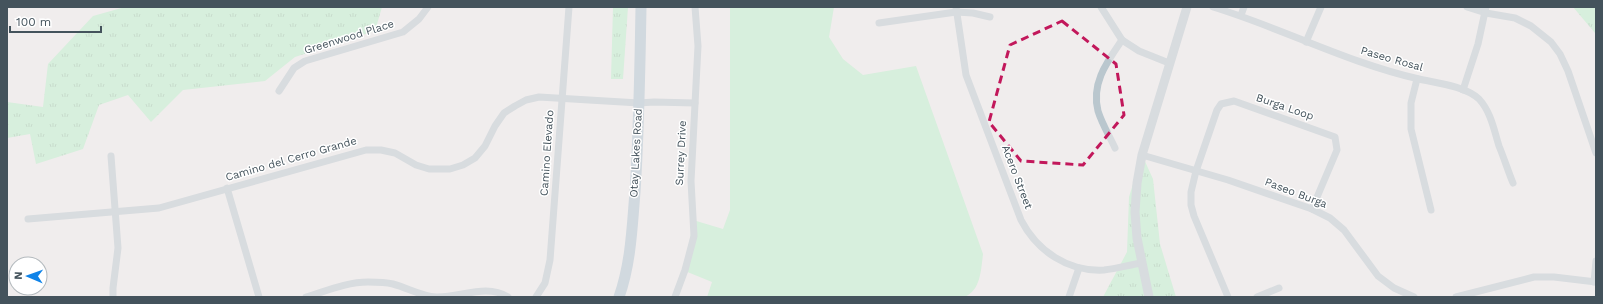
<svg xmlns="http://www.w3.org/2000/svg" width="1603" height="304" font-family="'Work Sans',sans-serif">
	<style>
		.grass { fill: url(#grass-tufts) }
		.park { fill: #b8f1c9 }
		.lines { fill: none; stroke-linecap: round; stroke-linejoin: round }
		.minor { stroke: #bac7ce; stroke-width: 7 }
		.tertiary { stroke: #bac7ce; stroke-width: 9 }
		.primary { stroke: #abc0ce; stroke-width: 11 }
		.marked { fill: none; stroke: #c2185b; stroke-width: 3; stroke-dasharray: 8 5; stroke-linejoin: round }
		.labels { text-anchor: middle; dominant-baseline: central; stroke-width: 3; stroke-linejoin: round; paint-order: stroke }
		.street-label { font-size: 11px; fill: #44535c; stroke: #fff }
	</style>
	<defs>
		<pattern id="grass-tufts" width="24" height="20" patternUnits="userSpaceOnUse"><rect width="24" height="20" fill="#b8f1c9"/><path d="M3 7l-1-3M5 7V3M7 7l1-3M15 17l-1-3M17 17v-4M19 17l1-3" fill="none" stroke="#97c6a6"/></pattern>
	</defs>
	<rect width="100%" height="100%" fill="#f0eded"/>
	<g class="grass">
		<polygon points="125,7 382,7 375,31 295,57 265,81 183,90 151,122 128,95 99,105 83,149 36,164 30,134 7,138 7,102 43,107 48,64 93,16"/>
		<polygon points="613,7 628,7 623,79 611,79"/>
		<polygon points="1573,7 1596,7 1596,37 1595,33"/>
		<polygon points="1142,155 1153,179 1160,244 1176,297 1103,297 1127,252 1129,197"/>
	</g>
	<path class="park" d="M730 7H834L829 37 843 59 863 75 916 66 983 254C981 269 981 291 964 297H707L712 282 685 271 693 220 723 229 730 210Z"/>
	<g class="lines">
		<g class="minor">
			<path d="M956 7 966 75 1021 220C1037 251 1068 272 1104 270 1116 269 1129 265 1141 263"/>
			<polyline points="1101,7 1122,40 1139,51 1169,63"/>
			<path d="M1213 7C1282 28 1348 63 1419 79 1437 83 1465 86 1479 99 1491 112 1494 130 1499 146 1504 158 1508 171 1513 183"/>
			<polyline points="1467,7 1486,13 1515,18 1531,26 1551,42 1560,54 1568,71 1596,153"/>
			<polyline points="1241,15 1244,7"/>
			<polyline points="879,23 956,12 973,13 990,17"/>
			<polyline points="1306,42 1321,7"/>
			<polyline points="1417,79 1411,103 1411,129 1431,210"/>
			<polyline points="1463,90 1478,44 1486,7"/>
			<polyline points="279,91 294,68 305,61 403,32 419,19 428,7"/>
			<path d="M1115 148C1110 137 1102 124 1098 111 1091 83 1107 62 1122 40"/>
			<polyline points="1142,155 1228,180 1312,209 1330,218 1344,230 1378,276 1394,288 1414,297"/>
			<polyline points="111,156 118,248 113,288 113,297"/>
			<polyline points="227,188 259,297"/>
			<polyline points="28,219 159,208 366,150 381,150 395,153 416,165 429,169 450,169 463,165 475,158 485,146 495,126 504,113 515,106 526,100 539,97 639,103 654,102 695,103"/>
			<polyline points="1594,282 1596,261"/>
			<path d="M306 297C326 291 347 282 368 282 376 282 385 282 393 284 408 288 421 296 436 297 460 298 486 283 508 297"/>
			<polyline points="536,297 545,283 550,260 569,7"/>
			<polyline points="675,297 685,270 694,236 691,181 698,46 695,7"/>
			<polyline points="1069,297 1079,268"/>
			<polyline points="1228,297 1194,216 1191,205 1191,192 1196,171 1217,110 1221,104 1234,101 1335,137 1337,150 1312,209"/>
			<polyline points="1257,297 1279,288"/>
			<polyline points="1456,297 1534,277 1554,277 1596,282"/>
		</g>
		<polyline class="tertiary" points="1149,297 1137,238 1135,212 1137,183 1142,155 1187,7"/>
		<path class="primary" d="M619 297C631 263 632 228 635 192 639 131 640 69 641 7"/>
	</g>
	<path d="M0 0H1603V304H0ZM1062 21 1116 64 1124 115 1083 165 1021 161 989 122 1010 45Z" fill="#f0eded" fill-opacity=".55" fill-rule="evenodd"/>
	<path class="marked" d="M1062 21 1116 64 1124 115 1083 165 1021 161 989 122 1010 45Z"/>
	<g class="labels">
		<g class="street-label">
			<text transform="translate(349 37) rotate(-17)">Greenwood Place</text>
			<text transform="translate(1392 59) rotate(16)">Paseo Rosal</text>
			<text transform="translate(1285 107) rotate(19)">Burga Loop</text>
			<text transform="translate(547 153) rotate(-86)">Camino Elevado</text>
			<text transform="translate(636 153) rotate(-87)">Otay Lakes Road</text>
			<text transform="translate(681 153) rotate(-87)">Surrey Drive</text>
			<text transform="translate(291 159) rotate(-16)">Camino del Cerro Grande</text>
			<text transform="translate(1017 177) rotate(69)">Acero Street</text>
			<text transform="translate(1296 193) rotate(21)">Paseo Burga</text>
		</g>
	</g>
	<rect width="1603" height="304" fill="none" stroke="#44535c" stroke-width="16"/>
	<g transform="translate(28 276) rotate(272)"><circle r="19" fill="#ffffff" stroke="#b4babe"/>
	<path d="M0-3L7 15L0 10L-7 15Z" fill="#0f83e8"/>
	<text y="-6" font-size="11" font-weight="bold" text-anchor="middle" fill="#44535c">N</text>
	</g>
	<path d="M10 26v6h91v-6" fill="none" stroke="#44535c" stroke-width="2"/>
	<text x="16" y="26" font-size="12" fill="#44535c" stroke="#ffffff" stroke-width="3" paint-order="stroke">100 m</text>
</svg>
